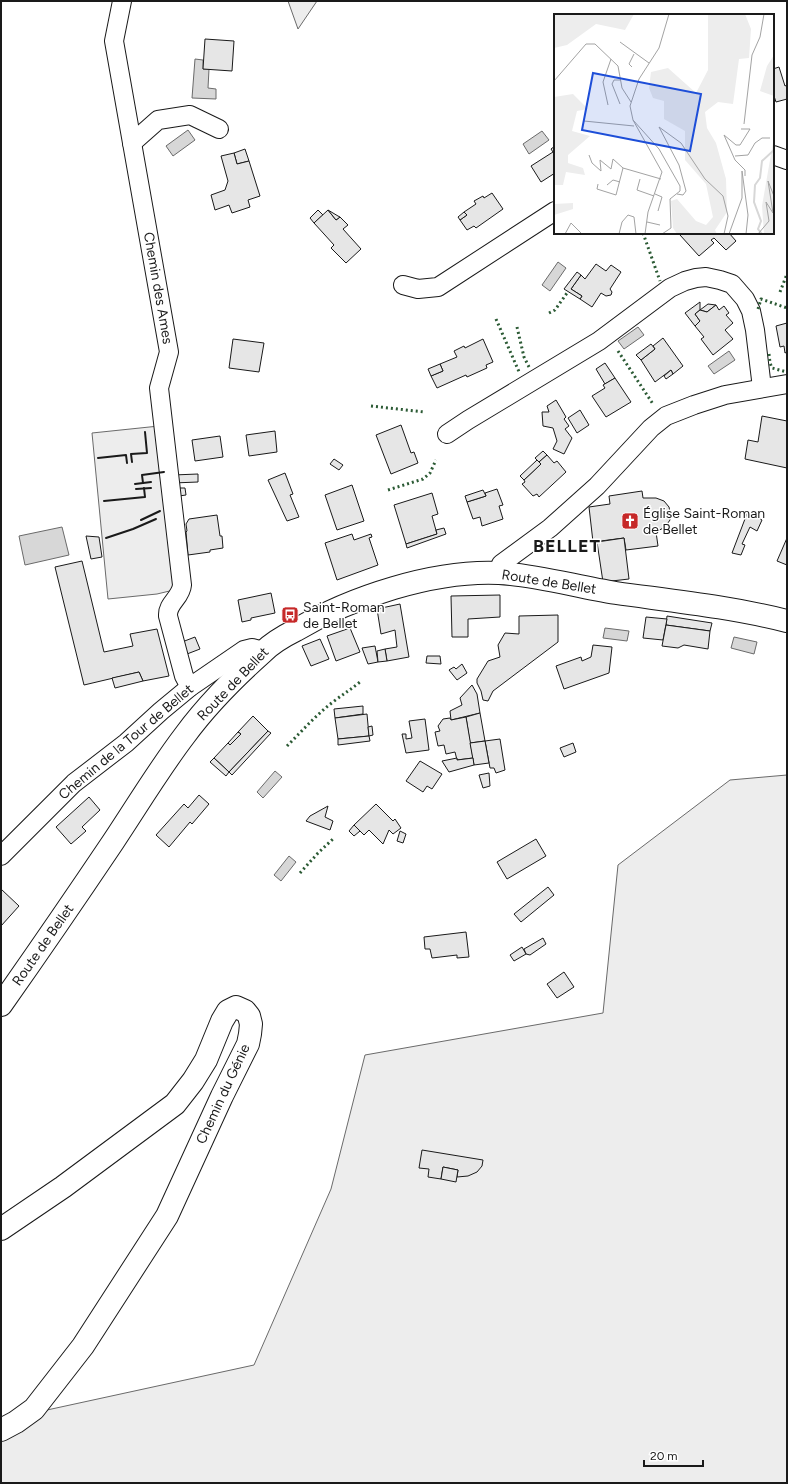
<svg xmlns="http://www.w3.org/2000/svg" width="788" height="1484" font-family="Figtree,sans-serif">
	<style>
		.green { fill: #ededed; stroke: #6a6a6a }
		.water { fill: #d7d7d7; stroke: #6a6a6a }
		.building { fill: #e6e6e6; stroke: #1a1a1a }
		.lines { fill: none; stroke-linecap: round; stroke-linejoin: round }
		.minor-casing { stroke: #1a1a1a; stroke-width: 20 }
		.tertiary-casing { stroke: #1a1a1a; stroke-width: 24 }
		.secondary-casing { stroke: #1a1a1a; stroke-width: 24 }
		.minor { stroke: #fff; stroke-width: 18 }
		.tertiary { stroke: #fff; stroke-width: 22 }
		.secondary { stroke: #fff; stroke-width: 22 }
		.hedge { stroke: #2b5a34; stroke-width: 3; stroke-dasharray: 2 3; stroke-linecap: butt }
		.wall { stroke: #1a1a1a; stroke-width: 2 }
		.labels { text-anchor: middle; dominant-baseline: central; stroke-width: 3; stroke-linejoin: round; paint-order: stroke }
		.street-label { font-size: 14px; fill: #1a1a1a; stroke: #fff }
		.poi-label { font-size: 14px; fill: #1a1a1a; stroke: #fff; text-anchor: start }
		.district-label { font-size: 18px; font-weight: bold; letter-spacing: 1px; fill: #1a1a1a; stroke: #fff }
		.inset-river { fill: none; stroke: #d7d7d7; stroke-width: 2 }
		.inset-road { fill: none; stroke: #a3a3a3; stroke-width: 1 }
		.view { fill: #1d4ed8; fill-opacity: 0.15; stroke: #1d4ed8; stroke-width: 2 }
		.inset-edge { fill: none; stroke: #1a1a1a; stroke-width: 2 }
	</style>
	<rect width="100%" height="100%" fill="#fff"/>
	<g class="green">
		<polygon points="288,1 317,1 298,29"/>
		<polygon points="159,426 178,589 157,594 108,599 92,433"/>
		<polygon points="787,775 787,1483 1,1483 1,1420 254,1365 331,1189 365,1055 603,1013 618,865 730,780"/>
	</g>
	<g class="water">
		<polygon points="195,59 203,60 203,69 209,69 208,88 216,89 216,99 192,98"/>
		<polygon points="188,130 195,140 173,156 166,146"/>
		<polygon points="542,131 549,140 529,154 523,144"/>
		<polygon points="558,262 566,268 550,291 542,285"/>
		<polygon points="638,327 644,335 624,349 618,341"/>
		<polygon points="729,351 735,360 714,374 708,366"/>
		<polygon points="62,527 69,555 25,565 19,536"/>
		<polygon points="605,628 629,631 627,641 603,638"/>
		<polygon points="734,637 757,642 754,654 731,648"/>
		<polygon points="275,771 282,777 263,798 257,792"/>
		<polygon points="289,856 296,862 281,881 274,875"/>
	</g>
	<g class="building">
		<polygon points="205,39 234,41 232,71 203,69"/>
		<polygon points="779,67 785,86 787,85 787,99 776,102 773,93 773,69"/>
		<polygon points="555,146 555,173 541,182 531,166 553,152 551,149"/>
		<polygon points="245,149 249,161 237,164 234,153"/>
		<polygon points="234,153 237,164 249,161 260,196 248,200 250,207 232,213 229,205 215,210 211,195 225,190 228,181 221,156"/>
		<polygon points="492,193 503,209 476,228 474,226 467,230 460,220 467,215 464,212 476,204 474,201 483,196 484,198"/>
		<polygon points="318,210 323,215 314,223 310,218"/>
		<polygon points="328,210 336,220 340,217 348,225 343,229 361,249 346,263 331,248 334,245 314,223"/>
		<polygon points="328,210 338,216 340,217 336,220"/>
		<polygon points="464,212 467,215 460,220 458,217"/>
		<polygon points="682,233 729,233 736,241 726,250 714,238 711,240 714,243 699,256 680,235"/>
		<polygon points="596,264 606,271 611,265 621,272 610,289 612,292 611,295 606,296 601,293 592,307 580,299 582,296 571,289 581,275 585,279"/>
		<polygon points="577,272 581,275 571,289 582,296 580,299 564,289"/>
		<polygon points="700,302 700,310 695,314 700,321 695,326 685,313"/>
		<polygon points="708,304 716,305 707,312 700,310"/>
		<polygon points="716,305 719,310 724,306 729,313 726,315 733,323 725,330 733,339 713,355 701,339 704,337 695,326 700,321 695,314 700,310 707,312"/>
		<polygon points="787,323 787,352 785,353 784,346 780,347 776,326"/>
		<polygon points="663,338 683,366 673,374 671,370 655,382 641,360 655,349 653,346"/>
		<polygon points="233,339 264,343 259,372 229,368"/>
		<polygon points="483,339 493,362 486,365 487,368 467,377 466,375 437,388 431,376 443,371 440,364 457,357 454,351 464,346 465,348"/>
		<polygon points="651,344 655,349 641,360 636,355"/>
		<polygon points="605,363 615,378 605,384 596,369"/>
		<polygon points="440,364 443,371 431,376 428,369"/>
		<polygon points="671,370 673,374 666,379 664,376"/>
		<polygon points="615,378 631,402 606,417 592,396 605,388 603,385"/>
		<polygon points="556,400 566,417 564,419 569,426 565,429 572,438 564,454 553,449 557,441 553,428 543,426 542,412 549,412 547,406"/>
		<polygon points="580,410 589,425 577,433 568,418"/>
		<polygon points="762,416 787,421 787,468 745,459 748,440 758,442"/>
		<polygon points="401,425 411,453 414,452 418,463 391,474 376,435"/>
		<polygon points="275,431 277,452 249,456 246,435"/>
		<polygon points="220,436 223,457 195,461 192,440"/>
		<polygon points="543,451 547,455 539,462 535,458"/>
		<polygon points="547,455 554,463 557,461 566,472 539,497 537,494 533,496 522,484 525,482 524,480 541,464 539,462"/>
		<polygon points="334,459 343,465 339,470 330,464"/>
		<polygon points="537,460 541,464 524,480 520,476"/>
		<polygon points="285,473 293,494 290,495 299,517 287,521 268,480"/>
		<polygon points="198,474 198,482 173,483 173,475"/>
		<polygon points="352,485 364,521 337,530 325,495"/>
		<polygon points="178,488 185,488 186,495 179,496"/>
		<polygon points="497,489 503,505 499,506 503,519 482,526 480,517 473,519 467,502 486,496 485,493"/>
		<polygon points="483,490 486,496 467,502 465,496"/>
		<polygon points="642,491 643,498 656,498 664,501 669,507 670,512 670,520 665,527 656,532 658,546 626,550 624,538 593,542 589,507 610,504 609,496"/>
		<polygon points="432,493 438,514 432,516 437,534 406,544 394,505"/>
		<polygon points="748,511 762,520 757,531 750,527 742,544 745,545 741,555 732,553"/>
		<polygon points="217,515 220,536 222,536 223,548 210,550 210,552 188,555 186,532 187,531 186,524 189,519"/>
		<polygon points="444,528 446,534 407,548 406,544 437,534 436,530"/>
		<polygon points="352,534 354,540 371,534 372,537 369,538 378,565 337,580 325,543"/>
		<polygon points="86,536 99,537 102,557 91,559"/>
		<polygon points="624,538 629,579 603,582 597,542"/>
		<polygon points="787,538 787,565 777,561"/>
		<polygon points="82,561 104,652 133,646 130,634 157,629 169,676 143,681 139,672 84,685 55,567"/>
		<polygon points="271,593 275,613 251,618 251,620 242,622 238,600"/>
		<polygon points="500,595 500,617 468,619 468,637 452,637 451,596"/>
		<polygon points="400,604 409,657 387,661 385,649 397,647 395,630 381,634 377,609"/>
		<polygon points="558,615 558,642 493,691 488,701 483,700 481,691 477,683 477,679 488,661 500,657 498,645 505,633 519,634 519,616"/>
		<polygon points="667,616 712,623 710,631 666,625"/>
		<polygon points="646,617 667,619 663,640 643,638"/>
		<polygon points="666,625 710,631 708,649 684,645 678,648 662,646"/>
		<polygon points="350,628 360,652 336,661 327,636"/>
		<polygon points="195,637 200,649 187,654 182,642"/>
		<polygon points="320,639 329,659 311,666 302,646"/>
		<polygon points="593,645 612,647 609,673 564,689 556,666 581,657 582,661 591,657"/>
		<polygon points="375,646 378,662 368,664 362,648"/>
		<polygon points="385,649 387,661 378,662 377,651"/>
		<polygon points="427,656 440,656 441,664 426,663"/>
		<polygon points="462,664 467,673 457,680 449,670 454,667 456,669"/>
		<polygon points="139,672 143,681 115,688 112,678"/>
		<polygon points="472,685 477,694 480,713 451,720 450,711 462,705 460,698"/>
		<polygon points="363,706 363,714 335,718 334,709"/>
		<polygon points="480,713 485,741 470,743 466,717"/>
		<polygon points="367,714 369,736 338,739 335,718"/>
		<polygon points="253,716 268,731 229,772 214,758 228,743 230,745 241,734 238,732"/>
		<polygon points="466,717 473,758 457,760 455,752 446,754 444,745 438,746 435,732 440,731 438,726 443,719 450,718 451,720"/>
		<polygon points="425,719 429,750 406,753 402,734 406,734 406,739 412,738 409,721"/>
		<polygon points="372,726 373,735 369,736 368,727"/>
		<polygon points="268,731 271,733 232,775 229,772"/>
		<polygon points="238,732 241,734 230,745 228,743"/>
		<polygon points="369,736 370,741 338,745 338,739"/>
		<polygon points="500,739 505,770 496,773 494,768 490,768 485,741"/>
		<polygon points="485,741 489,763 474,765 470,743"/>
		<polygon points="573,743 576,752 564,757 560,748"/>
		<polygon points="214,758 229,772 226,776 210,762"/>
		<polygon points="457,758 457,760 473,758 474,765 449,772 442,761"/>
		<polygon points="420,761 442,774 432,789 427,786 423,792 406,781"/>
		<polygon points="489,773 490,786 483,788 479,775"/>
		<polygon points="199,795 209,804 192,824 190,822 169,847 156,835 184,804 188,808"/>
		<polygon points="89,797 100,810 82,827 86,831 71,844 56,827"/>
		<polygon points="376,804 393,821 395,819 401,828 393,834 389,830 383,844 369,830 364,835 354,825"/>
		<polygon points="328,806 325,817 333,821 330,830 306,821 310,816"/>
		<polygon points="354,825 360,831 354,836 349,831"/>
		<polygon points="400,831 406,834 403,843 397,841"/>
		<polygon points="536,839 546,856 507,879 497,862"/>
		<polygon points="548,887 554,895 521,922 514,914"/>
		<polygon points="1,889 19,906 1,926"/>
		<polygon points="466,932 469,957 457,958 457,955 432,958 430,949 425,949 424,937"/>
		<polygon points="543,938 546,944 530,955 526,954 524,949"/>
		<polygon points="522,947 526,954 514,961 510,955"/>
		<polygon points="564,972 574,987 557,998 547,984"/>
		<polygon points="422,1150 483,1160 482,1166 477,1172 468,1176 457,1177 458,1170 443,1167 441,1179 428,1177 429,1169 419,1168"/>
		<polygon points="443,1167 458,1170 456,1182 441,1179"/>
	</g>
	<g class="lines">
		<g class="minor-casing">
			<g id="minor">
				<path d="M122 1 114 41 169 352 159 388 182 585C181 598 167 603 168 616L184 676 190 687"/>
				<polyline points="132,143 158,120 190,115 219,129"/>
				<polyline points="773,155 787,160"/>
				<polyline points="403,285 418,289 438,287 555,211"/>
				<polyline points="447,434 468,420 599,341 670,288 685,281 696,278 706,277 720,280 732,284 745,299 751,311 755,330 762,388"/>
				<polyline points="498,573 501,564 550,528 597,486 651,428 666,416 694,405 725,395 787,384"/>
				<polyline points="1,856 74,783 126,743 161,711 190,687 244,650 252,648 263,651"/>
			</g>
		</g>
		<g class="tertiary-casing">
			<polyline id="tertiary" points="1,1229 63,1187 175,1104 193,1081 206,1060 222,1021 228,1011 236,1007 245,1011 249,1016 251,1024 250,1034 248,1044 222,1096 167,1216 83,1346 34,1409 16,1422 1,1430"/>
		</g>
		<g class="secondary-casing">
			<path id="secondary" d="M1 1005C39 951 76 897 113 842 137 806 159 769 185 735 207 705 235 677 263 652 272 643 284 636 296 630 351 597 434 570 499 573 538 575 577 587 616 593 673 601 731 607 787 621"/>
		</g>
		<use href="#minor" class="minor"/>
		<use href="#tertiary" class="tertiary"/>
		<use href="#secondary" class="secondary"/>
		<g class="hedge">
			<polyline points="643,233 660,281"/>
			<polyline points="780,292 787,274"/>
			<polyline points="758,309 761,299 787,308"/>
			<polyline points="549,313 555,310 567,293"/>
			<polyline points="496,319 520,374"/>
			<polyline points="517,327 524,357 530,369"/>
			<polyline points="618,351 653,404"/>
			<polyline points="769,354 770,363 772,368 787,372"/>
			<polyline points="371,406 424,412"/>
			<polyline points="388,490 423,479 430,473 436,460"/>
			<path d="M287 746C302 731 316 715 333 702 343 694 352 689 361 681"/>
			<polyline points="300,873 318,853 334,838"/>
		</g>
		<g class="wall">
			<polyline points="98,458 126,455 127,463"/>
			<polyline points="132,462 131,454 147,453 145,432"/>
			<polyline points="143,483 142,475 164,472"/>
			<polyline points="135,484 151,482"/>
			<polyline points="136,489 151,488"/>
			<polyline points="104,501 145,497 144,488"/>
			<polyline points="141,520 160,511"/>
			<polyline points="106,538 133,529 156,519"/>
		</g>
	</g>
	<defs>
		<g id="church-square" transform="scale(0.9)"><rect x="-9" y="-9" width="18" height="18" rx="4" fill="#c62828" stroke="#fff"/><path d="M-1.2-6h2.4v3.5h3.3v2.4h-3.3V6h-2.4V-.1h-3.3v-2.4h3.3Z" fill="#fff"/></g>
		<g id="bus-square" transform="scale(0.9)"><rect x="-9" y="-9" width="18" height="18" rx="4" fill="#c62828" stroke="#fff"/><path d="M-5-6H5V4H4V6H2V4H-2V6H-4V4H-5ZM-3.5-4V0h7V-4ZM-3.5 1.2v1.5H-2V1.2ZM2 1.2v1.5H3.5V1.2Z" fill="#fff"/></g>
	</defs>
	<g fill-rule="evenodd">
		<use href="#church-square" x="630" y="521"/>
		<use href="#bus-square" x="290" y="615"/>
	</g>
	<g class="labels">
		<g class="street-label">
			<text transform="translate(158 288) rotate(80)">Chemin des Ames</text>
			<text transform="translate(549 582) rotate(9)">Route de Bellet</text>
			<text transform="translate(233 684) rotate(-46)">Route de Bellet</text>
			<text transform="translate(126 742) rotate(-40)">Chemin de la Tour de Bellet</text>
			<text transform="translate(43 945) rotate(-55)">Route de Bellet</text>
			<text transform="translate(223 1094) rotate(-65)">Chemin du Génie</text>
		</g>
		<g class="poi-label">
			<text x="643" y="513">Église Saint-Roman<tspan x="643" dy="16">de Bellet</tspan></text>
			<text x="303" y="607">Saint-Roman<tspan x="303" dy="16">de Bellet</tspan></text>
		</g>
		<g class="district-label">
			<text x="567" y="546">BELLET</text>
		</g>
	</g>
	<g transform="translate(554 14)">
		<rect width="220" height="220" fill="#fff"/>
		<path d="M0 0H80L71 16 42 10 13 31 0 34ZM154 0H191L197 15 195 44 185 45 179 90 164 88 151 98 153 114 162 129 172 165 173 198 161 216 163 220H123L119 214 117 187 123 185 142 207 152 211 159 203 152 170 131 146V117L110 105V87L99 84 95 74 97 58 114 54 142 79 154 56ZM220 41V82L206 77 213 52ZM19 80 34 95 23 97 18 117 36 122 14 141V149L29 154 31 161 12 158 9 171H0V83ZM220 123V220H210L208 192ZM19 189V195L0 201V190Z" fill="#ededed"/>
		<path class="inset-river" d="M208 220 204 215 207 207 200 188 201 171 206 164 208 147 220 136"/>
		<path class="inset-road" d="M66 28 95 49M78 53 75 50 80 40M0 67 32 30H41L64 52 68 74 77 88M66 90 58 70 60 66H67M54 91 49 68 57 45M79 106 108 158 94 198 91 220M30 107 80 112M190 110 198 41 206 23 210 0M187 115H196L186 131H182L170 121 181 146 191 156V162M35 141 38 149 47 157 46 146 57 155 59 145 69 154M181 142 194 141 201 129 208 124H216M86 165 83 176 100 182M44 170 43 175 62 181 69 154 107 165M53 171 59 166 66 168M101 180 108 183 104 197M123 180 129 181 132 177 125 151 105 113 127 129 151 165 169 182 174 202 170 220M93 208 106 211M11 220 17 209 28 220M65 220 68 208 74 201 80 203 82 220M108 220 117 214 116 185 126 177V172L105 135 79 106 76 92 85 65 105 34 115 0M175 220 188 184V157L194 201 192 220M204 220 215 207 212 188 219 199 214 167 220 182"/>
		<path class="view" d="M39 59 147 80 136 137 28 116Z"/>
		<rect width="220" height="220" class="inset-edge"/>
	</g>
	<rect width="788" height="1484" fill="none" stroke="#1a1a1a" stroke-width="4"/>
	<path d="M644 1460v6h59v-6" fill="none" stroke="#1a1a1a" stroke-width="2"/>
	<text x="650" y="1460" font-size="12" fill="#1a1a1a" stroke="#ffffff" stroke-width="3" paint-order="stroke">20 m</text>
</svg>
